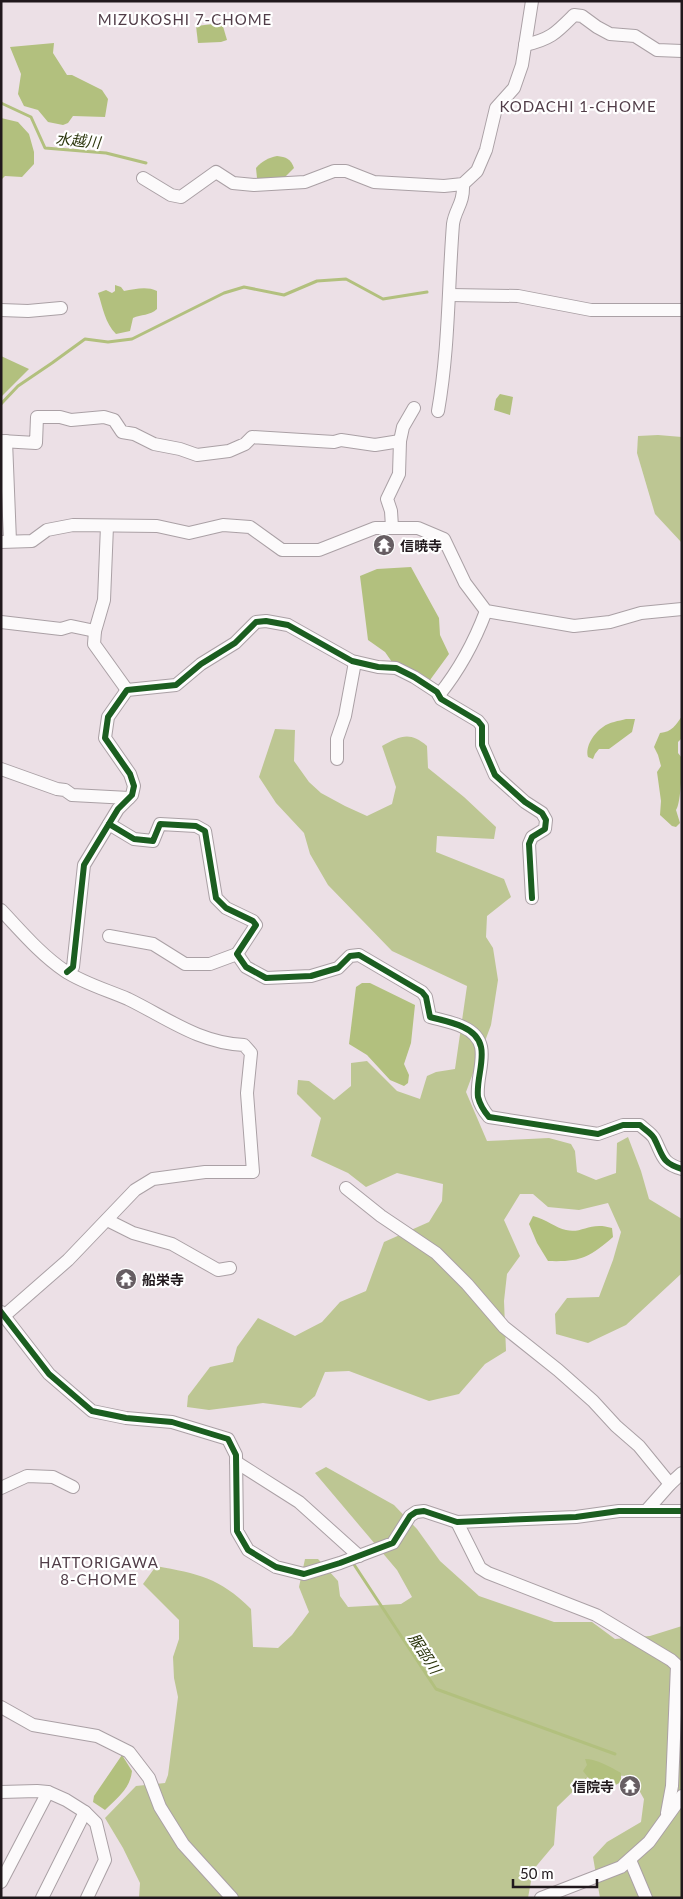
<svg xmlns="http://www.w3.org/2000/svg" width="683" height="1899" font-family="Lato,'Noto Sans JP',sans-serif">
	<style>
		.forest { fill: #bdc693 }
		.water { fill: #b2c07e }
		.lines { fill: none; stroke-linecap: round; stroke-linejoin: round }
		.stream { stroke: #b2c07e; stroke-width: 3 }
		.minor-casing { stroke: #aaa0a5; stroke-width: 14 }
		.minor { stroke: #fcfafb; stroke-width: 12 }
		.cycleway-casing { stroke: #fff; stroke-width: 9 }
		.cycleway { stroke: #1b5e20; stroke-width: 6 }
		.labels { text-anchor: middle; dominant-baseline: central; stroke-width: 4.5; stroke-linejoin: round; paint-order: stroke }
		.poi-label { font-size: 14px; font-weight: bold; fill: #20181c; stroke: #fff; text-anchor: start }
		.neighbourhood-label { font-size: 15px; letter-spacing: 1px; fill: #513d48; stroke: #fff }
		.water-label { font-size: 15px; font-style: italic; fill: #2b350c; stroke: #fff }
	</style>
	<rect width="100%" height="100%" fill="#ece0e6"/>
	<g class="forest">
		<polygon points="658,435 682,437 682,543 655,514 637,453 638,436"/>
		<path d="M275 729 295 730 294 761 309 782 321 793 345 806 367 816 392 804 396 787 382 746C400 736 410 731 427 746L428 768 464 797 496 827 494 839 437 836 436 852 504 879 511 897 487 916 486 937 493 948 498 980 491 1025 466 1092 487 1141 549 1138 571 1144 575 1151 577 1172 596 1180 616 1173 617 1143 628 1137 641 1171 649 1199 682 1219V1273L626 1325 588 1343 556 1334 555 1314 567 1298 599 1297 613 1260 621 1232 608 1203 579 1210 548 1207 533 1194H520L504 1220 520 1256 507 1274 504 1301 506 1351 485 1364 459 1394 429 1401 349 1371 325 1372 315 1396 301 1408 263 1403 209 1410 187 1407 188 1396 210 1367 233 1362 237 1347 258 1318 295 1336 322 1322 340 1302 366 1291 384 1242 429 1222 442 1201 443 1184 397 1173 366 1187 348 1173 311 1156 321 1118 297 1094 298 1080 309 1081 334 1100 351 1086V1063L367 1061 397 1091 420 1099 427 1076 436 1072 455 1069 467 986 392 951 328 885 310 854 304 833 276 803 259 777Z"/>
		<path d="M326 1467 394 1505 417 1529 440 1561 479 1596 554 1622H592L615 1639 650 1636 682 1626V1898H600L593 1857 607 1842 641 1822 644 1799 631 1776 590 1775 557 1807 554 1845 533 1870 528 1898H139L140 1883 123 1848 105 1818 136 1786 165 1783 168 1775 178 1697 174 1678 173 1657 179 1639V1620L143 1584 156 1566C198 1574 219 1577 251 1609L253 1647 278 1648 292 1635 309 1612 299 1587 305 1559H318L338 1581 340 1596 348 1607 401 1604 412 1597 397 1570 315 1473Z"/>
	</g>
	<g class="water">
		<polygon points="222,23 227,40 221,42 198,43 196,26"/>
		<polygon points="54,43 53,53 67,75 72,75 102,90 108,99 105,117 73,116 68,123 63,125 48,122 38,110 24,106 18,94 21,74 10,47"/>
		<polygon points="1,118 18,122 29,134 34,152 34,164 22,177 5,176 1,180"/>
		<path d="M277 156C286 157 291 159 294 168L282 180H260L257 178 256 168C262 161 268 158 277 156Z"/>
		<path d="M115 285 121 287 124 291C135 289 147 286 157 291V309C150 316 141 314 133 318L130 331 116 334C105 323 103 308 98 293L106 290 112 293 115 291Z"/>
		<polygon points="1,356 29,369 1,397"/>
		<polygon points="500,394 513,397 510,415 494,410 496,399"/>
		<polygon points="411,567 439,618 440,635 449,654 430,680 392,662 385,652 368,640 360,576 377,569"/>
		<path d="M682 716V738L678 742V753L682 758C682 768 681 804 676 810L680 823 676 827 672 826 660 815 661 801 657 772 661 766 658 755 654 747 660 733C672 732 676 725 682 716Z"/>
		<path d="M626 719H635L632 732 609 749H599L595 754 593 759 588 757C585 746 594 733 603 727 609 722 619 721 626 719Z"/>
		<polygon points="362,983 370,983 415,1005 411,1043 404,1064 409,1075 408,1083 404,1086 390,1080 367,1055 349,1044 356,987"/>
		<path d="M533 1216C546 1219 556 1228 566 1230 582 1234 590 1221 612 1228L613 1237C589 1258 580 1262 548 1261L537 1243 529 1224Z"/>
		<path d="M122 1755 132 1771C130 1789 118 1797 105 1810L93 1802 94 1796Z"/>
		<path d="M585 1759C596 1759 611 1767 621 1773V1782L612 1787 606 1788V1785L591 1781 583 1771 587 1765Z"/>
	</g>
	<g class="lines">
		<g class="stream">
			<polyline points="1,103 31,117 45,148 106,153 146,163"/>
			<polyline points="1,404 18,386 52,363 85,339 108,342 132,339 224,293 244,287 284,295 317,281 346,279 383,299 427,292"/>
			<polyline points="353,1563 436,1689 615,1754"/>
		</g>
		<g class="minor-casing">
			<g id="minor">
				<path d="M525 45C551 39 556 33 574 15L582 16 597 27 610 34 635 36 657 50 682 51"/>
				<polyline points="143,178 171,195 181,197 216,172 233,183 254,185 305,182 334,171 346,171 374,182 444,186 463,184 477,171 486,150 496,108 514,88 522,65 532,1"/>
				<polyline points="450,295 518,296 591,310 682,310"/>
				<polyline points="1,310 28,311 61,308"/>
				<path d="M438 411C449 349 448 287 453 224 455 209 464 204 463 184"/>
				<polyline points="1,441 36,443 37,417 60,417 71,420 104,417 114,420 122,432 134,434 154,444 180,449 197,455 229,451 245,444 252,437 334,442 341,440 375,445 400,441"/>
				<polyline points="6,441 10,541"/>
				<polyline points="107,526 104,600 95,631 94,644 127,690"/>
				<polyline points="392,527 391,511 387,499 399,474 400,441 403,427 414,408"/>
				<polyline points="1,542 32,541 47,530 73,525 157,526 189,533 223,525 250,527 282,550 319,550 375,528 418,528 444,539 465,583 486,611 574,626 610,622 641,613 682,609"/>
				<polyline points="1,622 61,629 71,626 95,631"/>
				<path d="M439 695C460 669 474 643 486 611"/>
				<polyline points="337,759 337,739 345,716 355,662"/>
				<polyline points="1,769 57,789 65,790 72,795 129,798"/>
				<path d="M109 824 134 839 153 841 160 824 196 826 205 831 216 898 226 908 253 921 256 925 237 954 246 967 266 978 311 976 338 968 350 956 359 955 422 992 426 997 430 1017C441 1020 453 1022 463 1027 496 1042 475 1072 478 1097 480 1105 483 1110 489 1117L598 1134 623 1125H640C644 1129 651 1133 654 1138 663 1155 661 1163 682 1169"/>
				<path d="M1 910C21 931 40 954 65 971 83 983 107 990 128 999 167 1018 199 1043 244 1045L251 1053 247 1093 253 1172H205L153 1179 135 1190 68 1260 4 1316"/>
				<polyline points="109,936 153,944 185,964 210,964 237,954"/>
				<polyline points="67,972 73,967 84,865 118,809 132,795 134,786 130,774 105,738 108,717 127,690 176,685 201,664 235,643 256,622 266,621 288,625 352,661 378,667 396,668 414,677 437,692 441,699 478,721 482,726 482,745 495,775 525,802 542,813 546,820 545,829 532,837 529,844 532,898"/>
				<polyline points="346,1188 381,1216 436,1253 467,1284 504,1327 558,1370 593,1401 616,1426 639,1446 670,1484"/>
				<polyline points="107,1220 133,1233 172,1244 218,1270 230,1268"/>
				<polyline points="1,1312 49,1374 92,1411 126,1418 172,1422 228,1439 236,1455 237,1531 248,1550 276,1567 304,1574 340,1563 393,1543 410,1516 416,1512 424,1511 457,1522 576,1517 619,1511 682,1511"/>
				<polyline points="236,1462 299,1502 359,1556"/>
				<polyline points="1,1488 27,1476 53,1477 73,1487"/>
				<polyline points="647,1510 670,1484 682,1473"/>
				<polyline points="457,1522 480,1568 488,1573 596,1615 671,1660 682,1670"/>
				<polyline points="1,1707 33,1725 97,1736 129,1752 149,1778 160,1807 183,1844 232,1898"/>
				<polyline points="1,1792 37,1791 48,1792 1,1882"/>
				<polyline points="48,1792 66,1800 85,1812 96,1823 105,1860 87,1898"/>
				<polyline points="667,1813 672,1786 677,1666"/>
				<polyline points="630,1860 646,1898"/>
				<polyline points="42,1898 85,1812"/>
				<polyline points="541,1898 621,1867 649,1842 682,1796"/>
			</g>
		</g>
		<use href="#minor" class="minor"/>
		<g class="cycleway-casing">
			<g id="cycleway">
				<path d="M109 824 134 839 153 841 160 824 196 826 205 831 216 898 226 908 253 921 256 925 237 954 246 967 266 978 311 976 338 968 350 956 359 955 422 992 426 997 430 1017C441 1020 453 1022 463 1027 496 1042 475 1072 478 1097 480 1105 483 1110 489 1117L598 1134 623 1125H640C644 1129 651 1133 654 1138 663 1155 661 1163 682 1169"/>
				<polyline points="67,972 73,967 84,865 118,809 132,795 134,786 130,774 105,738 108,717 127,690 176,685 201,664 235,643 256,622 266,621 288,625 352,661 378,667 396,668 414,677 437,692 441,699 478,721 482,726 482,745 495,775 525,802 542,813 546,820 545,829 532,837 529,844 532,898"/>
				<polyline points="1,1312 49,1374 92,1411 126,1418 172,1422 228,1439 236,1455 237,1531 248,1550 276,1567 304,1574 340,1563 393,1543 410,1516 416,1512 424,1511 457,1522 576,1517 619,1511 682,1511"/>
			</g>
		</g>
		<use href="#cycleway" class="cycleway"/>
	</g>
	<defs>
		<g id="temple-disc" transform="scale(1.125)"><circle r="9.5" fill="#675e63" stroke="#fff"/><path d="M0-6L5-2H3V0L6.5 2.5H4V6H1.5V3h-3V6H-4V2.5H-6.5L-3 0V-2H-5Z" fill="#fff"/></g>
	</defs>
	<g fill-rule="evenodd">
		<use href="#temple-disc" x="384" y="545"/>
		<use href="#temple-disc" x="126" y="1279"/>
		<use href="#temple-disc" x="630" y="1786"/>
	</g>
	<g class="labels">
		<g class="poi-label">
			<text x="400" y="545">信暁寺</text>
			<text x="142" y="1279">船栄寺</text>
			<text x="614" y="1786" text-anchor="end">信院寺</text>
		</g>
		<g class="neighbourhood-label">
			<text x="185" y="19">MIZUKOSHI 7-CHOME</text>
			<text x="578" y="106">KODACHI 1-CHOME</text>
			<text x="99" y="1562">HATTORIGAWA<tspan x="99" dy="17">8-CHOME</tspan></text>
		</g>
		<g class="water-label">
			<text transform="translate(78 140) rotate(5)">水越川</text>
			<text transform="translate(425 1653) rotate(57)">服部川</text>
		</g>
	</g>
	<rect width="683" height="1899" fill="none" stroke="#20181c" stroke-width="5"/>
	<path d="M513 1879v8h84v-8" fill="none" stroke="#20181c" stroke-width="2.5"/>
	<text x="520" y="1879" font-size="15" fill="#20181c" stroke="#ffffff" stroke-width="4" paint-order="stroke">50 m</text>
</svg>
